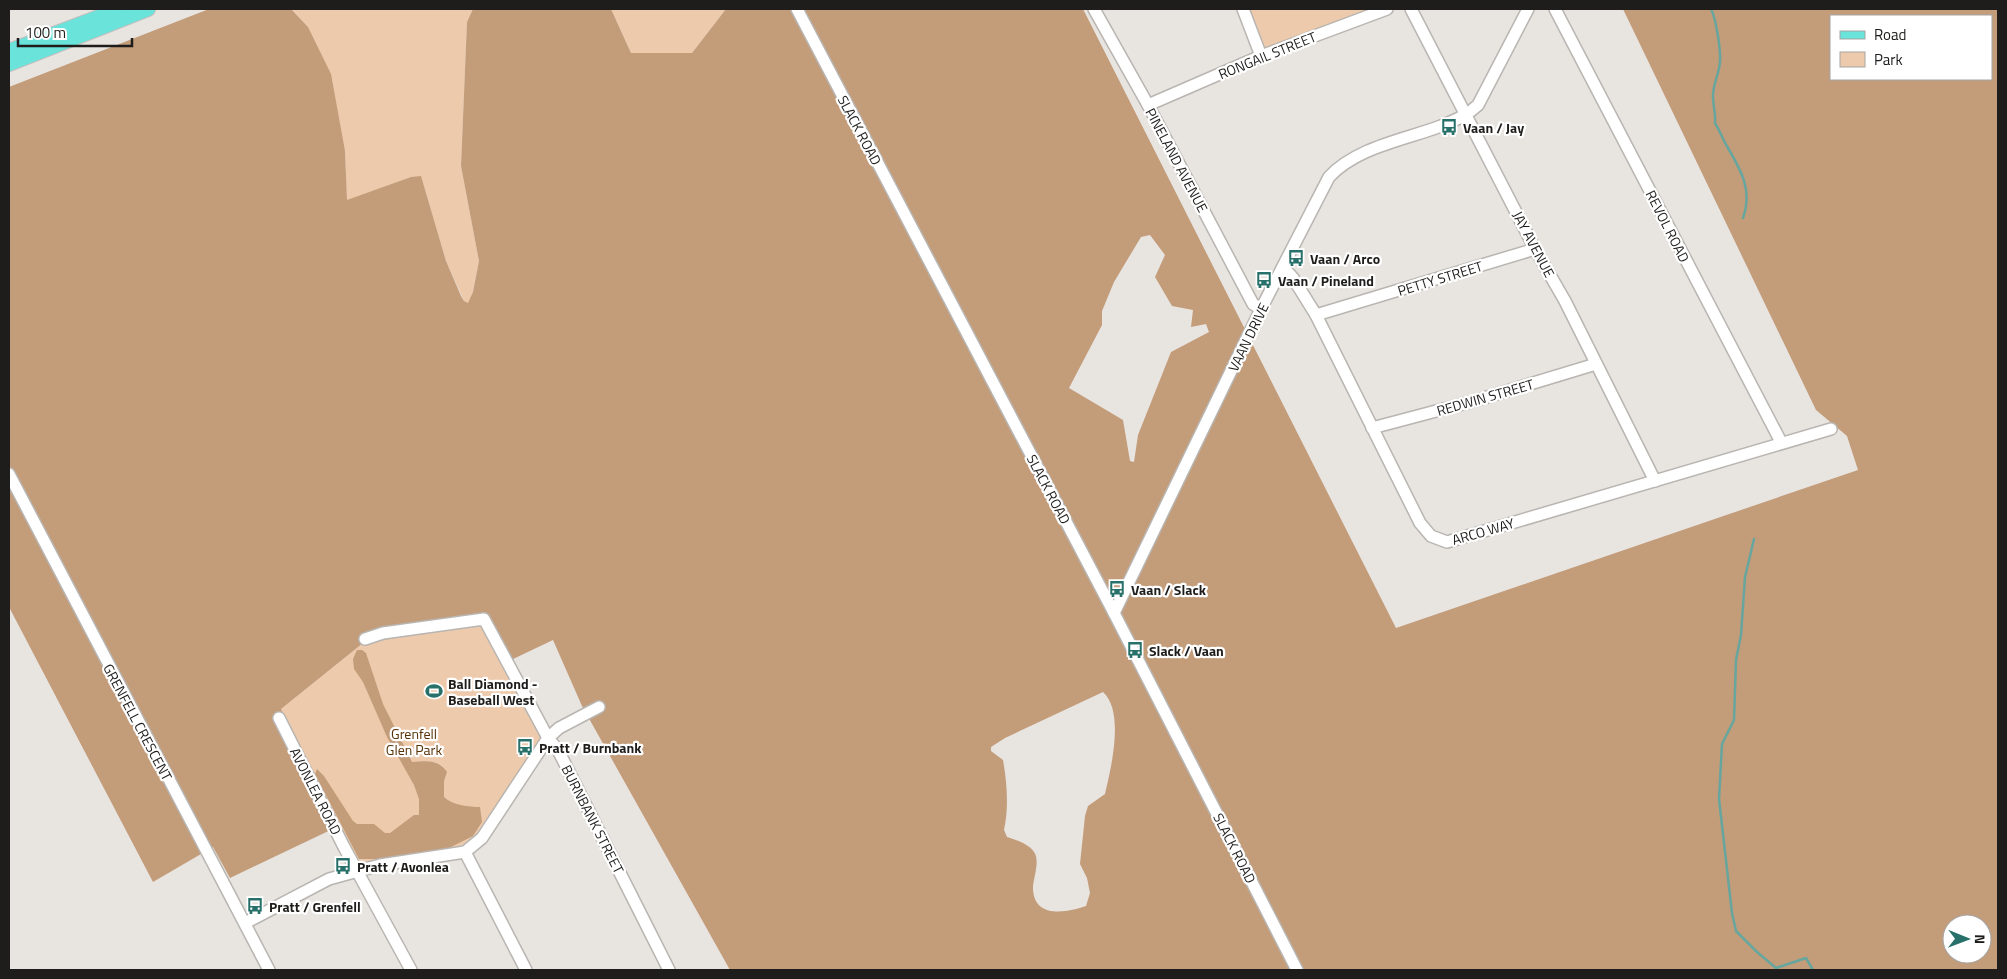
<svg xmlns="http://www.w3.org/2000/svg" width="2007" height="979" font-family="'Titillium Web',sans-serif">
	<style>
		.green { fill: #edcaac }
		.forest { fill: #c39c7a; fill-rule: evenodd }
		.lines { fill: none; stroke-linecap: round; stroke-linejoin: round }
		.stream { stroke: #66a69e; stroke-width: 2.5 }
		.minor-casing { stroke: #b9b5b1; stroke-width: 14 }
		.major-casing { stroke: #c0c0bf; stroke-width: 16 }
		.minor { stroke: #fff; stroke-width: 11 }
		.major { stroke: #6ae3da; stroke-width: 14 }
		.labels { text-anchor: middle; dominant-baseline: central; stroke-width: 4.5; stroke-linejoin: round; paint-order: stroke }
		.street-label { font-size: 14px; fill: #1e1d1c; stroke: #fff }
		.poi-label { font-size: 14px; font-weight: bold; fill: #1e1d1c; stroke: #fff; text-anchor: start }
		.park-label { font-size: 14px; fill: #573004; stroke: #fff }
	</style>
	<rect width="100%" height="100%" fill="#e8e4e0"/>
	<g class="green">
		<polygon points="291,9 473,9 467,22 461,166 479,261 473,292 469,304 464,301 446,261 421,177 411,177 347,201 345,151 308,27"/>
		<polygon points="611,9 726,9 692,53 631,53"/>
		<polygon points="1247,9 1376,9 1265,49 1262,46"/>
		<polygon points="482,625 542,735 478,836 451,851 359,866 281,709 363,643"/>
	</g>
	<g class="forest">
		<path d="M209 9H291L308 27 331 74 345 151 347 200 411 177 421 176 446 261 461 296 464 301 468 303 473 292 479 261 461 166 467 22 473 9H611L631 53H692L726 9H1083L1396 628 1858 470 1847 436 1816 410 1623 9H1998V970H730L582 706 553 640 511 660 482 625 363 643 281 709 339 826 230 878 213 847 153 882 9 607V87ZM1831 16H1991V79H1831ZM1150 235 1165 255 1155 277 1172 306 1193 310 1191 327 1206 324 1209 332 1171 352 1138 435 1134 462 1130 461 1123 420 1069 388 1102 325V311L1114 282 1141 237ZM1103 692C1125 712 1111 768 1105 794L1088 806 1085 816 1080 864 1087 878 1090 893 1086 906C1066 913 1032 919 1033 886 1034 877 1040 860 1034 852 1029 844 1016 840 1007 837L1004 830C1009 807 1007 783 1003 760L991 751V747L1005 738ZM1952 924H1982V954H1952Z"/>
		<path d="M357 650H362L366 653 383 704 412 762C426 761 438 759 447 772L444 781V797C452 805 469 807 480 807L482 822 473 836 447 849 402 859H359L315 774 317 769 324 776 353 821 357 824H374L385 833H390L414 815H419V799L414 785 387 737 363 682 354 669 353 659Z"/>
	</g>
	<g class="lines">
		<g class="stream">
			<path d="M1711 9C1716 18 1721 51 1720 62 1719 74 1713 84 1713 96 1713 106 1716 114 1715 123 1720 131 1723 140 1728 148 1741 170 1753 191 1743 218"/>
			<polyline points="1754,539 1745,577 1741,635 1736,660 1734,720 1722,744 1719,799 1732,913 1736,931 1757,952 1776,968 1806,958 1813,970"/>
		</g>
		<g class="minor-casing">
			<g id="minor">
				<polyline points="797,9 1114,613 1297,970"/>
				<polyline points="1094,9 1148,105 1253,304 1261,309"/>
				<polyline points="1243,9 1261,56"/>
				<polyline points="1411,9 1535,249 1565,301 1655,481"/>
				<polyline points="1555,9 1781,442"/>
				<polyline points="1148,105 1261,56 1387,9"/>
				<polyline points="1283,267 1293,278 1316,315 1420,523 1431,536 1447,542 1831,429"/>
				<polyline points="1316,315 1535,249"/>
				<polyline points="1372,428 1474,401 1596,364"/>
				<polyline points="9,474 269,970"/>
				<path d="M1114 613 1261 309 1329 177C1357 147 1404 140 1441 126 1457 119 1465 117 1478 105L1528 9"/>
				<polyline points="365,639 383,633 484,619 548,738 558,750 669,970"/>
				<polyline points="279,718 344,847 411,970"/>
				<polyline points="465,852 526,970"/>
				<polyline points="245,923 329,879 380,865 465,852 482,838 548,738 559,728 599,707"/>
			</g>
		</g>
		<g class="major-casing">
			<g id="major">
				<polyline points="9,51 120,9"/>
				<polyline points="9,64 148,9"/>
			</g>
		</g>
		<use href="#minor" class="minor"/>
		<use href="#major" class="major"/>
	</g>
	<defs>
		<g id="bus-bare" transform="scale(1.35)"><path d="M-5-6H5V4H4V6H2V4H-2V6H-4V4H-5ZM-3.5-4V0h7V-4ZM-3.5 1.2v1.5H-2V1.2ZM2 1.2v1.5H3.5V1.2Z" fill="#28716a" stroke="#fff" stroke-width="2.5" paint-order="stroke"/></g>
		<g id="stadium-bare" transform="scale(1.35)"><path d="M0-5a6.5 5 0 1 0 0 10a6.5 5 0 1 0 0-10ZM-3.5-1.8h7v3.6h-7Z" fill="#28716a" stroke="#fff" stroke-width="2.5" paint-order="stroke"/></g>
	</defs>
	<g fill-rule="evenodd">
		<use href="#bus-bare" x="1449" y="127"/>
		<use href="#bus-bare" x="1296" y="258"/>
		<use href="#bus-bare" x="1264" y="280"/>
		<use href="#bus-bare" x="1117" y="589"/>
		<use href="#bus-bare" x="1135" y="650"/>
		<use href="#stadium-bare" x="434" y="691"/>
		<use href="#bus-bare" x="525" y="747"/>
		<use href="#bus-bare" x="343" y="866"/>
		<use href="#bus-bare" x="255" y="906"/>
	</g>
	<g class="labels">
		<g class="street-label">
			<text transform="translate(1267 55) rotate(-22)">RONGAIL STREET</text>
			<text transform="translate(860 130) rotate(62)">SLACK ROAD</text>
			<text transform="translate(1177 160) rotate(62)">PINELAND AVENUE</text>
			<text transform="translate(1668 226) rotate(63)">REVOL ROAD</text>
			<text transform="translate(1534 244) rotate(62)">JAY AVENUE</text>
			<text transform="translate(1440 278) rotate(-17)">PETTY STREET</text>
			<text transform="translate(1248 337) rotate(-64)">VAAN DRIVE</text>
			<text transform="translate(1485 397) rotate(-16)">REDWIN STREET</text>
			<text transform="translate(1049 489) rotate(62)">SLACK ROAD</text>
			<text transform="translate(1483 531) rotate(-16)">ARCO WAY</text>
			<text transform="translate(138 722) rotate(62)">GRENFELL CRESCENT</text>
			<text transform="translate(316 791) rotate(63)">AVONLEA ROAD</text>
			<text transform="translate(593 819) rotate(63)">BURNBANK STREET</text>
			<text transform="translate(1235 848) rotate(63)">SLACK ROAD</text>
		</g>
		<g class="poi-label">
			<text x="1463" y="127">Vaan / Jay</text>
			<text x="1310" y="258">Vaan / Arco</text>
			<text x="1278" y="280">Vaan / Pineland</text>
			<text x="1131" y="589">Vaan / Slack</text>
			<text x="1149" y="650">Slack / Vaan</text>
			<text x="448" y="683">Ball Diamond -<tspan x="448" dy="16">Baseball West</tspan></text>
			<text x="539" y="747">Pratt / Burnbank</text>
			<text x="357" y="866">Pratt / Avonlea</text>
			<text x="269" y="906">Pratt / Grenfell</text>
		</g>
		<g class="park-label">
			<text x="414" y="733">Grenfell<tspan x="414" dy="16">Glen Park</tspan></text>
		</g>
	</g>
	<rect width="2007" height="979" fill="none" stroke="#1e1d1c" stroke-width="20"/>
	<rect x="1830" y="15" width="162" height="65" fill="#ffffff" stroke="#a5a5a4"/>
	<rect x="1840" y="31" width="25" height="8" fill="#6ae3da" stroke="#a5a5a4"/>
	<text x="1874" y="40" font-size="15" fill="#1e1d1c">Road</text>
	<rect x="1840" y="52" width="25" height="15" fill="#edcaac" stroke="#a5a5a4"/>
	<text x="1874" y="65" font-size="15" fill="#1e1d1c">Park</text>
	<g transform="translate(1967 939) rotate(91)"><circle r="24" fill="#ffffff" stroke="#a5a5a4"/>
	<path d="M0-4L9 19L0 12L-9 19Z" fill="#28716a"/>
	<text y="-8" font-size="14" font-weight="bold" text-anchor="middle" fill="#1e1d1c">N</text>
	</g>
	<path d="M18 38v8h114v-8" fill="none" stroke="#1e1d1c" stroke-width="2.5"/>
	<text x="25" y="38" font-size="15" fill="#1e1d1c" stroke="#ffffff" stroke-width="4" paint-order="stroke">100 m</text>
</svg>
